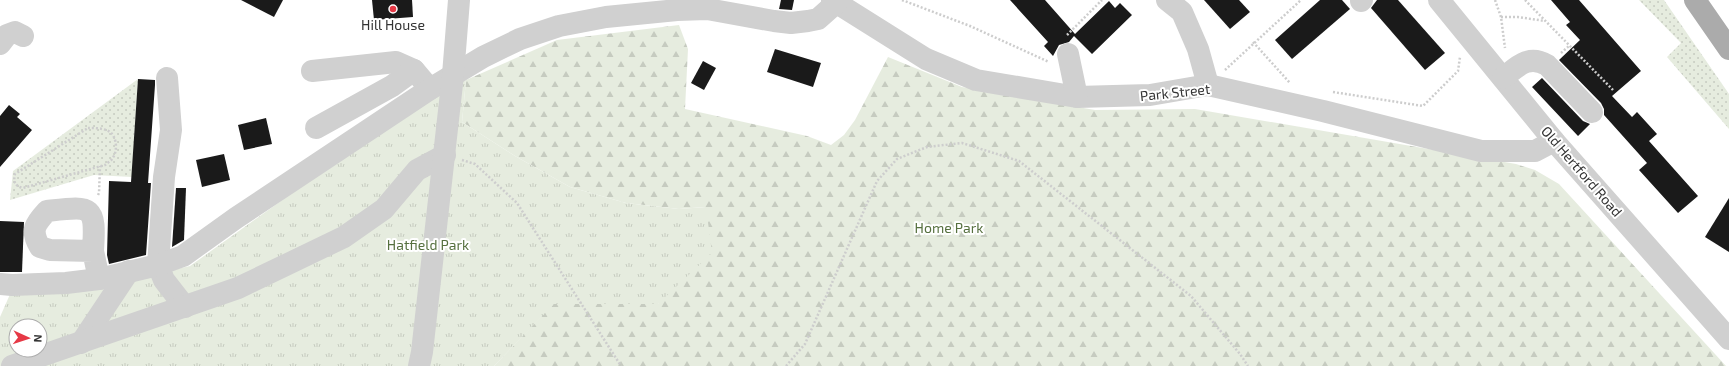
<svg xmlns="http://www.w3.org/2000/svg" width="1729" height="366" font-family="'Exo 2',sans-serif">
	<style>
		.grass { fill: url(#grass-dots) }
		.forest { fill: url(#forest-firs) }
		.park { fill: url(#park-tufts); fill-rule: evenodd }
		.building { fill: #1a1a1a }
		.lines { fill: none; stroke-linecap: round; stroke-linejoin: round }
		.path { stroke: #cdcdcd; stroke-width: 2.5; stroke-dasharray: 2 2; stroke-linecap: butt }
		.minor { stroke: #d0d0d0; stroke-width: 22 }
		.major { stroke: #ababab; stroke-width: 22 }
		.poi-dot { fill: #e63946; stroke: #fff; stroke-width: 1.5 }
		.labels { text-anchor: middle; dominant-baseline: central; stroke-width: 4; stroke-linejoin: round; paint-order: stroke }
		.poi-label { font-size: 14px; fill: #333; stroke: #fff }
		.street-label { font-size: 14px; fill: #333; stroke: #fff }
		.park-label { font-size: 14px; fill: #56703f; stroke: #fff }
	</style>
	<defs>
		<pattern id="grass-dots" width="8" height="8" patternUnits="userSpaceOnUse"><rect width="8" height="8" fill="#e6ecdf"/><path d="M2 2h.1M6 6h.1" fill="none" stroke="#c6cbc0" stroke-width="1.8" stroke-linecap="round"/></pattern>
		<pattern id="forest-firs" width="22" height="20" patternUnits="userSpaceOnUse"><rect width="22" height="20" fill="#e6ecdf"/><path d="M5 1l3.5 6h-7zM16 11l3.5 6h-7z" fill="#c6cbc0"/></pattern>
		<pattern id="park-tufts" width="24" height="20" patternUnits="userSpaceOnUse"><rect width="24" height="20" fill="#e6ecdf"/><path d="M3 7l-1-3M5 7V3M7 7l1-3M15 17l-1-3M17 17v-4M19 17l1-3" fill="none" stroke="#c6cbc0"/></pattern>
	</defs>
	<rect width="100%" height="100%" fill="#fff"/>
	<g class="grass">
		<polygon points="1639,0 1664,0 1729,94 1729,129 1667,57 1681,43"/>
		<polygon points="138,79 132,177 94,175 10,200 13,171"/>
	</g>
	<polygon class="forest" points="679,25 688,49 685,109 807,136 831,145 844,135 855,120 888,57 962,87 1095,110 1195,109 1516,164 1535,170 1559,184 1726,366 494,366 554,303 658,304 705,207 679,209 626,203 570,187 515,156 462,122 466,80 557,40"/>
	<path class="park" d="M466 80 462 122 515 156 570 187 626 203 679 209 706 207 712 253 658 304H554L494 366H0V317L11 292 96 287 190 266 436 90ZM16 326H40V350H16Z"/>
	<g class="building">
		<polygon points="241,0 283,0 274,17"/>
		<polygon points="372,0 412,0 413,17 374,20"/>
		<polygon points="781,0 794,0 792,10 779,9"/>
		<polygon points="1010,0 1045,0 1075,34 1109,1 1115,8 1120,3 1132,15 1092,54 1074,36 1069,42 1059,45 1053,56 1044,46 1048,42"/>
		<polygon points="1204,0 1239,0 1250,12 1230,29"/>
		<polygon points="1320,0 1342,0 1350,9 1292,59 1275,40"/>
		<polygon points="1377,0 1398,0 1445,53 1425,70 1371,8"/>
		<polygon points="1551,0 1579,0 1641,71 1612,96 1632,117 1637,112 1657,134 1649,141 1698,196 1678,213 1639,170 1647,163 1604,115 1604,109 1601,103 1559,60 1580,40 1566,25 1570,22"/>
		<polygon points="775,49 821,63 813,87 767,72"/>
		<polygon points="703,61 716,68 704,90 691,83"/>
		<polygon points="1542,78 1583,121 1590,124 1578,136 1532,87"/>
		<polygon points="138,79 155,80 155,85 148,183 151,183 146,255 109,264 107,255 109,181 131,182"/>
		<polygon points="9,105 20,114 17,117 32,130 0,167 0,116"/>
		<polygon points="266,118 272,144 244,150 238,125"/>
		<polygon points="224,154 230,180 202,187 196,160"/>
		<polygon points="176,188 186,188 184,240 172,247"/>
		<polygon points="1729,198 1729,252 1705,237"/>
		<polygon points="0,221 24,222 22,272 0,272"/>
	</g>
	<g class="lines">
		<g class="path">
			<polyline points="902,0 970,26 1049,62"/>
			<polyline points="1495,0 1501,17 1505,48"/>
			<polyline points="1525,0 1613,90"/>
			<polyline points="1501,17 1518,17 1545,21"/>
			<polyline points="1067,35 1102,0"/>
			<polyline points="1253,42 1290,83"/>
			<polyline points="1561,53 1569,46"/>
			<polyline points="1225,70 1301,0"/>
			<polyline points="1333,92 1423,106 1458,71 1460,57"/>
			<path d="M88 128C95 128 104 128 110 132 117 137 118 152 112 159 111 161 107 163 105 165L23 188C15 186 13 182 15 174Z"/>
			<polyline points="462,160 475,164 517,203 621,366"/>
			<polyline points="98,195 99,193 100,166"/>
			<polyline points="786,366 805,344 877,181 897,159 927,147 962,143 1019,161 1191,296 1240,354 1248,366"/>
		</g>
		<g class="minor">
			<polyline points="832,0 926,59 976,80 1077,97 1150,95 1208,85 1323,111 1481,151 1535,151 1554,141"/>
			<polyline points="1167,0 1182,12 1198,49 1208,85"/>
			<polyline points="1439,0 1554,141 1729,339"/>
			<polyline points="1361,1 1362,0"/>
			<polyline points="0,44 7,35 15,32 23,36"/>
			<polyline points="1068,54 1077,97"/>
			<polyline points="312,71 396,62 414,70"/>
			<polyline points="167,78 171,130 164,177 158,265 164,280 185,307"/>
			<path d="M1503 78C1517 67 1528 54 1547 65L1592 112"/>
			<polyline points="316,128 392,86 414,70 430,89"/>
			<path d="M93 251C96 204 92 206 47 211 35 224 30 230 40 247L50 250 93 251 99 279"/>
			<polyline points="0,284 12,285 66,283 99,279 158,265 183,256 236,218 430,89 483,57 520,39 559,26 606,17 677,10 707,9 774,21 791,23 808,21 818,19 836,3"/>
			<polyline points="81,343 129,271"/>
			<polyline points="12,366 238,288 344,237 384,209 417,170 445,155"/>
			<polyline points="419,366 422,352 453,75 459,0"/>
		</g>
		<polyline class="major" points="1695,0 1729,49"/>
	</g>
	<circle class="poi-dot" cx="393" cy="9" r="4"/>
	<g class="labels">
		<g class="poi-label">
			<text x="393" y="24">Hill House</text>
		</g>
		<g class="street-label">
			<text transform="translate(1175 92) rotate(-6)">Park Street</text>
			<text transform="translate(1582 171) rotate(49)">Old Hertford Road</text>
		</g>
		<g class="park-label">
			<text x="949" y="227">Home Park</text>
			<text x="428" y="244">Hatfield Park</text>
		</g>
	</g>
	<g transform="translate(28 338) rotate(93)"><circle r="19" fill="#ffffff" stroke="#adadad"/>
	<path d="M0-3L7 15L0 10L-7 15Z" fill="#e63946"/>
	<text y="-6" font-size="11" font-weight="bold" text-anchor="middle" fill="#333333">N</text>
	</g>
</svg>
